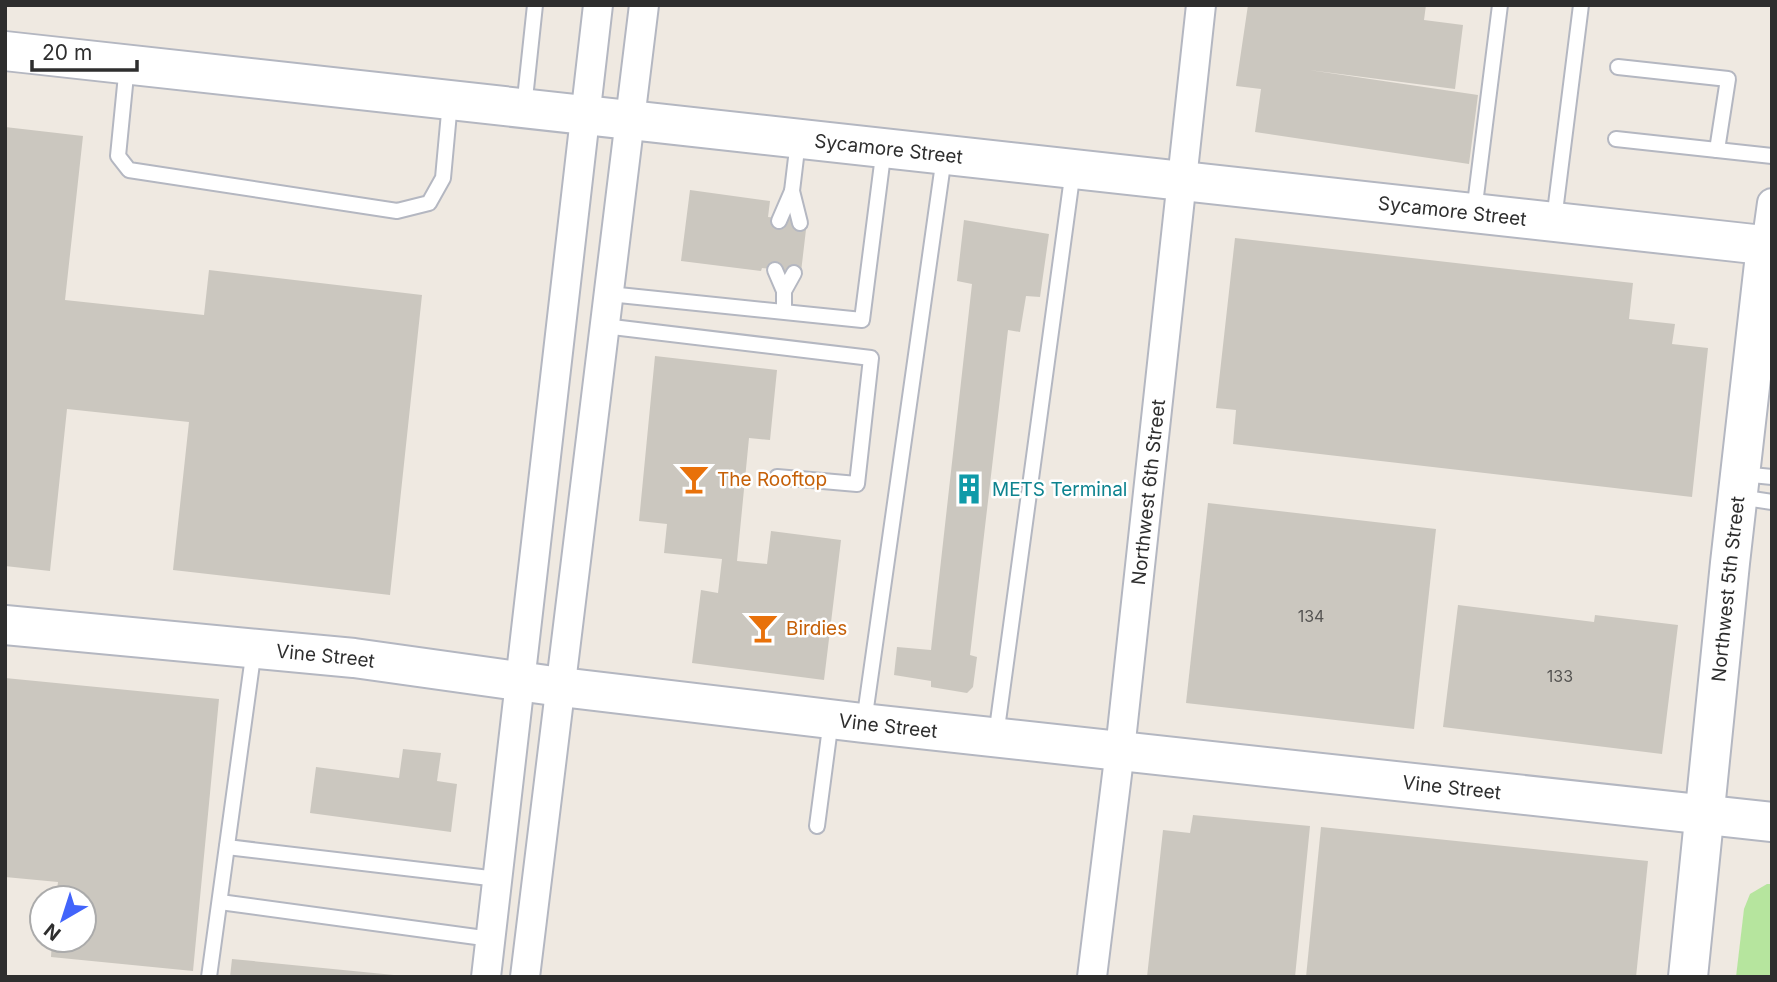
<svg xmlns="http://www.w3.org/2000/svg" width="1777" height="982" font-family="Inter,sans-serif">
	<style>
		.green { fill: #b6e59e }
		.building { fill: #cbc7bf }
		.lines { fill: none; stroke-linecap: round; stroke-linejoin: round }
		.service-casing { stroke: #b4b7c1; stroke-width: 18 }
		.minor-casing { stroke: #b4b7c1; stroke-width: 32 }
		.secondary-casing { stroke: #b4b7c1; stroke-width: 42 }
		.service { stroke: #fff; stroke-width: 14 }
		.minor { stroke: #fff; stroke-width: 28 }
		.secondary { stroke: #fff; stroke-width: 38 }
		.labels { text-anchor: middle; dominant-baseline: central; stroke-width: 5; stroke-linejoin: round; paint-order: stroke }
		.number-label { font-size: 16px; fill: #555452 }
		.street-label { font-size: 19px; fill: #2e2e2e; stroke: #fff }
		.food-label { font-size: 19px; fill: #c56008; stroke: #fff; text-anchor: start }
		.culture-label { font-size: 19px; fill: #0d838f; stroke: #fff; text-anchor: start }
	</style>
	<rect width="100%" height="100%" fill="#efe9e1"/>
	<polygon class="green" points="1767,884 1772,884 1772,977 1736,977 1744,909 1750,894"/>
	<g class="building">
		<polygon points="1248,5 1426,5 1424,20 1463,25 1455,89 1309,70 1478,95 1469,164 1255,132 1261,89 1236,86"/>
		<polygon points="5,127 83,136 65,300 204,315 209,270 422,295 390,595 173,570 189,422 67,409 50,571 5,566"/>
		<polygon points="690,190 770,201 768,217 807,221 801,272 762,268 761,271 681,261"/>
		<polygon points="964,220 1049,234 1040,297 1026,296 1020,332 1008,330 970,655 977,657 973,687 967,693 931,687 931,681 894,675 897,647 931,650 972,284 957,281"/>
		<polygon points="1235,238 1633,283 1629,319 1675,324 1672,344 1708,348 1692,497 1233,444 1236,410 1216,408"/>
		<polygon points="655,356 777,370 770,440 749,438 737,561 767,564 771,531 841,540 824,680 692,663 701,590 718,593 722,559 664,553 667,524 639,521"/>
		<polygon points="1208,503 1436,529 1414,729 1186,703"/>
		<polygon points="1458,605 1594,622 1595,615 1678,625 1662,754 1443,727"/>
		<polygon points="5,678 219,699 193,971 51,957 52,940 84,940 84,898 56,898 58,882 5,877"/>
		<polygon points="403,749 441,753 437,781 457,784 451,832 310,813 316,767 399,778"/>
		<polygon points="1193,815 1310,826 1295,977 1147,977 1163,830 1190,833"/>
		<polygon points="1321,827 1648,861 1636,977 1306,977"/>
		<polygon points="232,959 394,975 394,977 230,977"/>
	</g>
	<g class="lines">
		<g class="service-casing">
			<g id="service">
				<polyline points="127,65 118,156 129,170 397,211 429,203 443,178 450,102"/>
				<polyline points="1618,67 1728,79 1717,150"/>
				<polyline points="524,108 535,5"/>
				<polyline points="1616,139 1772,156"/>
				<polyline points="798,141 792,191 800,223"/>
				<polyline points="1474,212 1500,5"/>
				<polyline points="1554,220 1581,5"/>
				<polyline points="779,221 792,191"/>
				<polyline points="775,270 784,291"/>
				<polyline points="609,294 862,320 884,148"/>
				<polyline points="784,311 784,291 794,273"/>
				<polyline points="604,326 871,358 857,484 777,477"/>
				<polyline points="1742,474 1772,477"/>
				<polyline points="1739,497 1772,502"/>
				<polyline points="864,722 944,157"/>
				<polyline points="996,736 1073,170"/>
				<polyline points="817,826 831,720"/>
				<polyline points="227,847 498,879"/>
				<polyline points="220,902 491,939"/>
				<polyline points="209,977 254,649"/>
			</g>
		</g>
		<g class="minor-casing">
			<g id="minor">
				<polyline points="1766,246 1772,203"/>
				<polyline points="486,977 598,5"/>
				<polyline points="525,977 644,5"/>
				<path id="s1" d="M1092 977 1120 750 1201 5"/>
			</g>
		</g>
		<g class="secondary-casing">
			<g id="secondary">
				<path id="s2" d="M5 51 1772 246"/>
				<path id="s3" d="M5 625 354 658 561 687 863 723 1772 822"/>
				<path id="s4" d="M1688 977 1730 563 1766 246"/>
			</g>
		</g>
		<use href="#service" class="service"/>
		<use href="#minor" class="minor"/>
		<use href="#secondary" class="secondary"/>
	</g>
	<defs>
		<g id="bar-bare" transform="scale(2.415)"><path d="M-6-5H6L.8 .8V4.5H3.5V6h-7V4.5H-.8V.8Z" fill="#e8710a" stroke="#fff" stroke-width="2.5" paint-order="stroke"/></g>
		<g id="building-bare" transform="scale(2.415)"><path d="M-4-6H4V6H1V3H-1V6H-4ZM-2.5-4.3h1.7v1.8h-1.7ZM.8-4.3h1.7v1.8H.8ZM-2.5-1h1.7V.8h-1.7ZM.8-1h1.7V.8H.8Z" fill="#0f9aa8" stroke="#fff" stroke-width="2.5" paint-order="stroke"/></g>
	</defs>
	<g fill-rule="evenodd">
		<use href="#bar-bare" x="694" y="479"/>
		<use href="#building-bare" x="969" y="489"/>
		<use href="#bar-bare" x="763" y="628"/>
	</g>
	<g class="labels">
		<g class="number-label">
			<text x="1311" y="616">134</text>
			<text x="1560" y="676">133</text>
		</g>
		<g class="street-label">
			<text stroke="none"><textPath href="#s2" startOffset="889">Sycamore Street</textPath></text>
			<text stroke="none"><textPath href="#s2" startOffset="1456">Sycamore Street</textPath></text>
			<text stroke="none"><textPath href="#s1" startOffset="488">Northwest 6th Street</textPath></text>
			<text stroke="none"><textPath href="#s4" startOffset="390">Northwest 5th Street</textPath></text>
			<text stroke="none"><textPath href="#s3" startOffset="322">Vine Street</textPath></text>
			<text stroke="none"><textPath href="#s3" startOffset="889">Vine Street</textPath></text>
			<text stroke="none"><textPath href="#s3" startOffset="1456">Vine Street</textPath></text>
		</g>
		<g class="food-label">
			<text x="717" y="479">The Rooftop</text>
			<text x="786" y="628">Birdies</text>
		</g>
		<g class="culture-label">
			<text x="992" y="489">METS Terminal</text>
		</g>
	</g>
	<rect width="1777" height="982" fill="none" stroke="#2e2e2e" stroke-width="14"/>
	<g transform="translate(63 919) rotate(219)"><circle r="33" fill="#ffffff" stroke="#ababab" stroke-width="2"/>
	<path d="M0-5L12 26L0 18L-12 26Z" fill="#4264fb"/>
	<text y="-10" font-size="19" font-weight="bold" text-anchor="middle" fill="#2e2e2e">N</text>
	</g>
	<path d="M32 60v10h105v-10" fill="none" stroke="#2e2e2e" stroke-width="3.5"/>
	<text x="42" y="60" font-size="21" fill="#2e2e2e" stroke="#ffffff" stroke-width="5" paint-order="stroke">20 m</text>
</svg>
